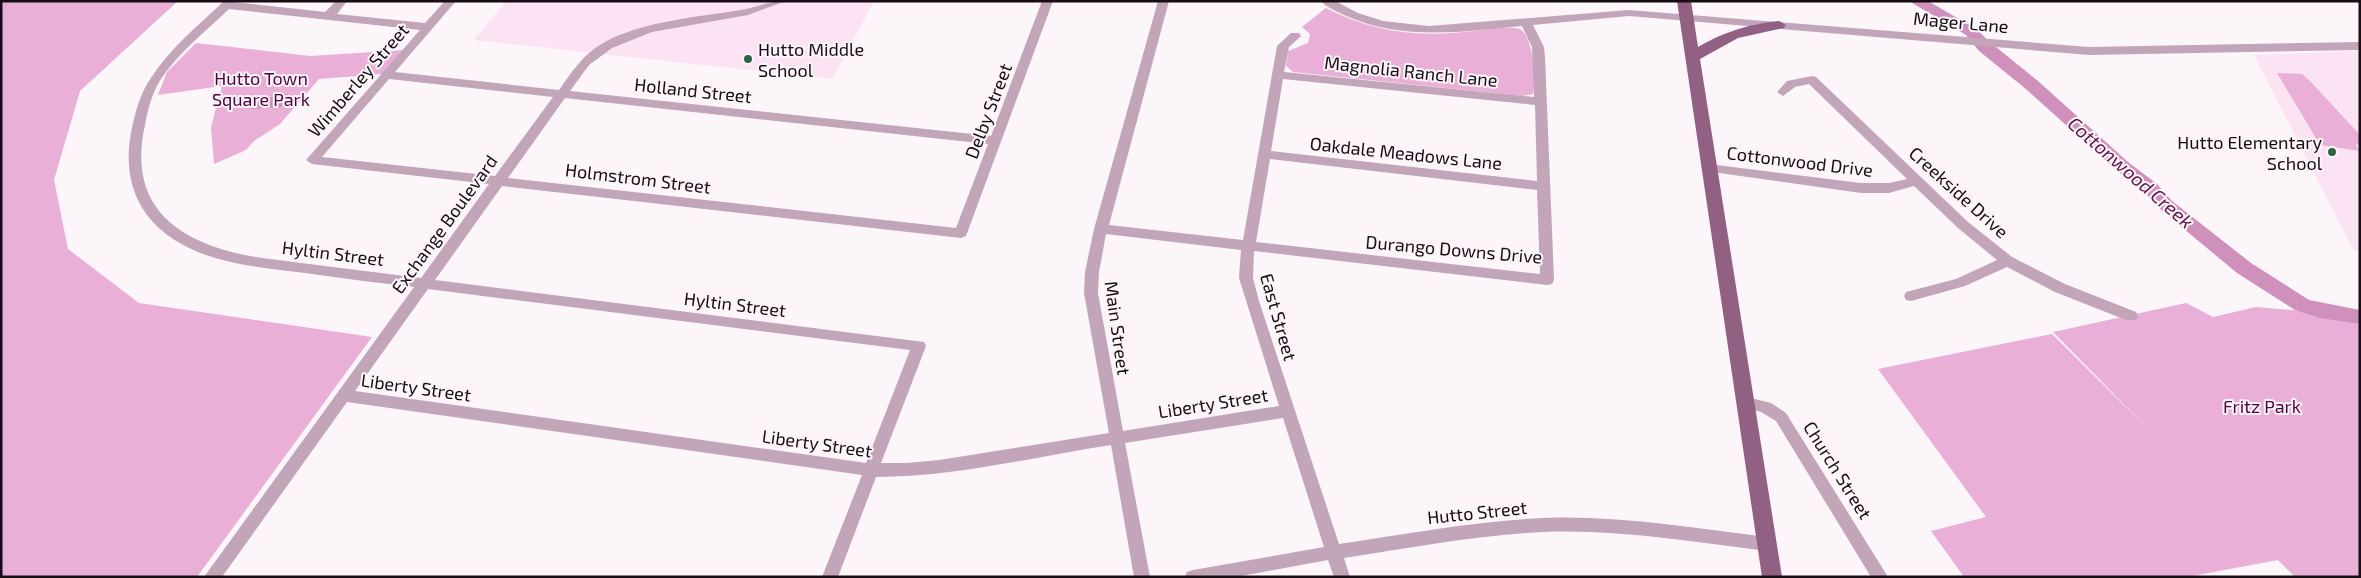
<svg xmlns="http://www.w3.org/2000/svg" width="2361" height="578" font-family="'Exo 2',sans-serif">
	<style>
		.built { fill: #fce3f3 }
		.green { fill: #eaafd7 }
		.water { fill: #cf90bc }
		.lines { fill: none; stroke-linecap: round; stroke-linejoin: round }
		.river { fill: #cf90bc; fill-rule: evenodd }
		.minor { fill: #c2a5b8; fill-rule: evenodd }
		.major { fill: #926083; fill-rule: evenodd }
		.poi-dot { fill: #2f6247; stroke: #fcf5f9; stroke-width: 2 }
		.labels { text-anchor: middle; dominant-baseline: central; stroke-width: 4; stroke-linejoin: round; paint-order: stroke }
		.street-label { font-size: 18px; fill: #180d15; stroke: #fcf5f9 }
		.poi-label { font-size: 18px; fill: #180d15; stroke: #fcf5f9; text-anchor: start }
		.park-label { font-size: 18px; fill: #4f0140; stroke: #fcf5f9 }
		.water-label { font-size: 19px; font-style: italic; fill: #5e144d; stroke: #fcf5f9 }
	</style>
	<rect width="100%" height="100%" fill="#fcf5f9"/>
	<g class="built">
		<polygon points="506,1 874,1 833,79 474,40"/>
		<polygon points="2360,51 2360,253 2353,249 2254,55"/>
	</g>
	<g class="green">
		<polygon points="1,1 178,1 80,91 54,180 68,249 139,303 372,337 197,577 1,577"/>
		<path d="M1326 8C1370 31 1414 37 1463 32 1481 31 1503 25 1520 29 1534 38 1536 79 1533 94L1522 96 1293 72 1286 66 1288 51 1308 43 1310 34 1302 27Z"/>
		<polygon points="196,43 310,56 405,50 383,74 319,79 280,124 254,141 246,150 214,164 211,127 222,86 158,95 167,72"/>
		<polygon points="2277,73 2302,74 2310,81 2360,135 2360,142 2356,145 2359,151 2320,145"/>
		<polygon points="2186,303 2213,317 2256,307 2360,316 2360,577 2295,577 2278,560 2187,577 1964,577 1931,531 1986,517 1878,369 2052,334 2147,428 2053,332"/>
	</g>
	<polygon class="water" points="283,94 288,94 281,107 249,109 256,98 281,97"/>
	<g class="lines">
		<polygon class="river" points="1909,1 1928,1 1976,29 1991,43 2038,81 2128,162 2157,184 2172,201 2251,263 2309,300 2360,310 2360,324 2320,318 2295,310 2237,273 2160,209 2145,192 2116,170 2026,89 1979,51 1966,35"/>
		<g class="minor">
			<path d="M224 1 325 12 336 1H347L337 14 425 23 445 1H456L395 72 559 90C572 72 583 54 603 43 642 21 698 17 741 10 758 7 769 1 786 1L748 15 652 32 612 48 589 65 570 91 991 136 1042 1H1053L966 236 961 238 502 186 435 280 924 342 926 346 881 463H907L939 460 1109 433 1084 293 1085 272 1094 229 1158 1H1169L1109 225 1243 240 1277 46 1291 33H1299L1301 36 1289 47 1284 72 1534 97 1532 47 1522 26C1462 32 1401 41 1344 15 1336 11 1326 7 1321 1H1335L1358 13 1383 21 1429 26 1629 10 2089 47 2360 42V50L2089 55 1629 16 1533 25 1544 47 1545 57 1554 280 1552 284 1547 285 1254 251 1253 278 1259 301 1339 544C1407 534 1475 521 1543 518 1618 515 1693 528 1767 537L1773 539 1775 544 1773 549 1767 551C1693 542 1618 529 1544 532 1477 535 1410 548 1344 558L1350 577H1334L1328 560 1236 577H1185L1187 572 1193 570 1324 547 1283 418 1125 443 1150 577H1134L1111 445C1034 457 954 477 876 477L838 577H822L862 475 347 402 222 577H204L414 287C378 283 341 278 305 273 266 268 223 265 187 247 136 221 120 177 133 123 137 107 141 92 151 78 170 48 199 25 224 1ZM229 9 420 30 306 160 312 164 489 184 421 278C381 273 341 268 301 263 273 259 242 257 215 247 156 227 131 187 145 125 148 109 152 93 161 79 179 52 206 31 229 9ZM389 79 553 97 495 176 322 157ZM1283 79 1535 105 1537 181 1271 151ZM565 98 988 144 956 228 508 178ZM1270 159 1537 190 1540 274 1256 242ZM1106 234 1241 250 1239 278 1279 406 1123 431 1098 293 1099 272ZM428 289 910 350 866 463 355 391Z"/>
			<polygon points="1812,76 1816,77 1968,222 2012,257 2065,284 2136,312 2138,316 2136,320 2126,320 2055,292 2007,267 1965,286 1911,301 1906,300 1904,296 1906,292 1956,279 1997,260 1958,228 1914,186 1889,193 1861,193 1705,171 1703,168 1709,164 1861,183 1889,183 1907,179 1809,84 1795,87 1783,96 1777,92 1787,81"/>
			<polygon points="1747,397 1771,403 1786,413 1888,577 1871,577 1776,421 1761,412 1742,407 1740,403 1742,399"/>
		</g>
		<path class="major" d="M1677 1H1691L1698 47C1723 32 1750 24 1779 21L1786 25 1784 28 1738 38 1700 59 1782 577H1762Z"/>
	</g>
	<g class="poi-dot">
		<circle cx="748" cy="59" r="5"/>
		<circle cx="2332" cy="152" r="5"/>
	</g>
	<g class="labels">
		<g class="street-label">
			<text transform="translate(1961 22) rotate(5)">Mager Lane</text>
			<text transform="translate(1411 71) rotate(6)">Magnolia Ranch Lane</text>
			<text transform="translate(358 80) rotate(-49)">Wimberley Street</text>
			<text transform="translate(693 90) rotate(6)">Holland Street</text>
			<text transform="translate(988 111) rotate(-69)">Delby Street</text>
			<text transform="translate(1406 153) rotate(6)">Oakdale Meadows Lane</text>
			<text transform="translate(1800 161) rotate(7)">Cottonwood Drive</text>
			<text transform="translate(638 178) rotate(7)">Holmstrom Street</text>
			<text transform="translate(1959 192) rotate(42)">Creekside Drive</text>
			<text transform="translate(444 224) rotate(-54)">Exchange Boulevard</text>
			<text transform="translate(1454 249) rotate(5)">Durango Downs Drive</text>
			<text transform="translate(333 253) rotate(7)">Hyltin Street</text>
			<text transform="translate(735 304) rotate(7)">Hyltin Street</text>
			<text transform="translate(1279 317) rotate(74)">East Street</text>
			<text transform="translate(1118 328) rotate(82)">Main Street</text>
			<text transform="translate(416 387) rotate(8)">Liberty Street</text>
			<text transform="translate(1213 403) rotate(-9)">Liberty Street</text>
			<text transform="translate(817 443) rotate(8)">Liberty Street</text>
			<text transform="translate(1838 470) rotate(58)">Church Street</text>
			<text transform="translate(1477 512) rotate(-6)">Hutto Street</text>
		</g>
		<g class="poi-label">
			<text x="758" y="49">Hutto Middle<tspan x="758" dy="21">School</tspan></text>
			<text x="2322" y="142" text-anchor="end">Hutto Elementary<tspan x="2322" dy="21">School</tspan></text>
		</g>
		<g class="park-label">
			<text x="261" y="78">Hutto Town<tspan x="261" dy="21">Square Park</tspan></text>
			<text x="2262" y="406">Fritz Park</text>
		</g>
		<g class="water-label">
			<text transform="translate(2131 172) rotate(41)">Cottonwood Creek</text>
		</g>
	</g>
	<rect width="2361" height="578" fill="none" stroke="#180d15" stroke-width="5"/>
</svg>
